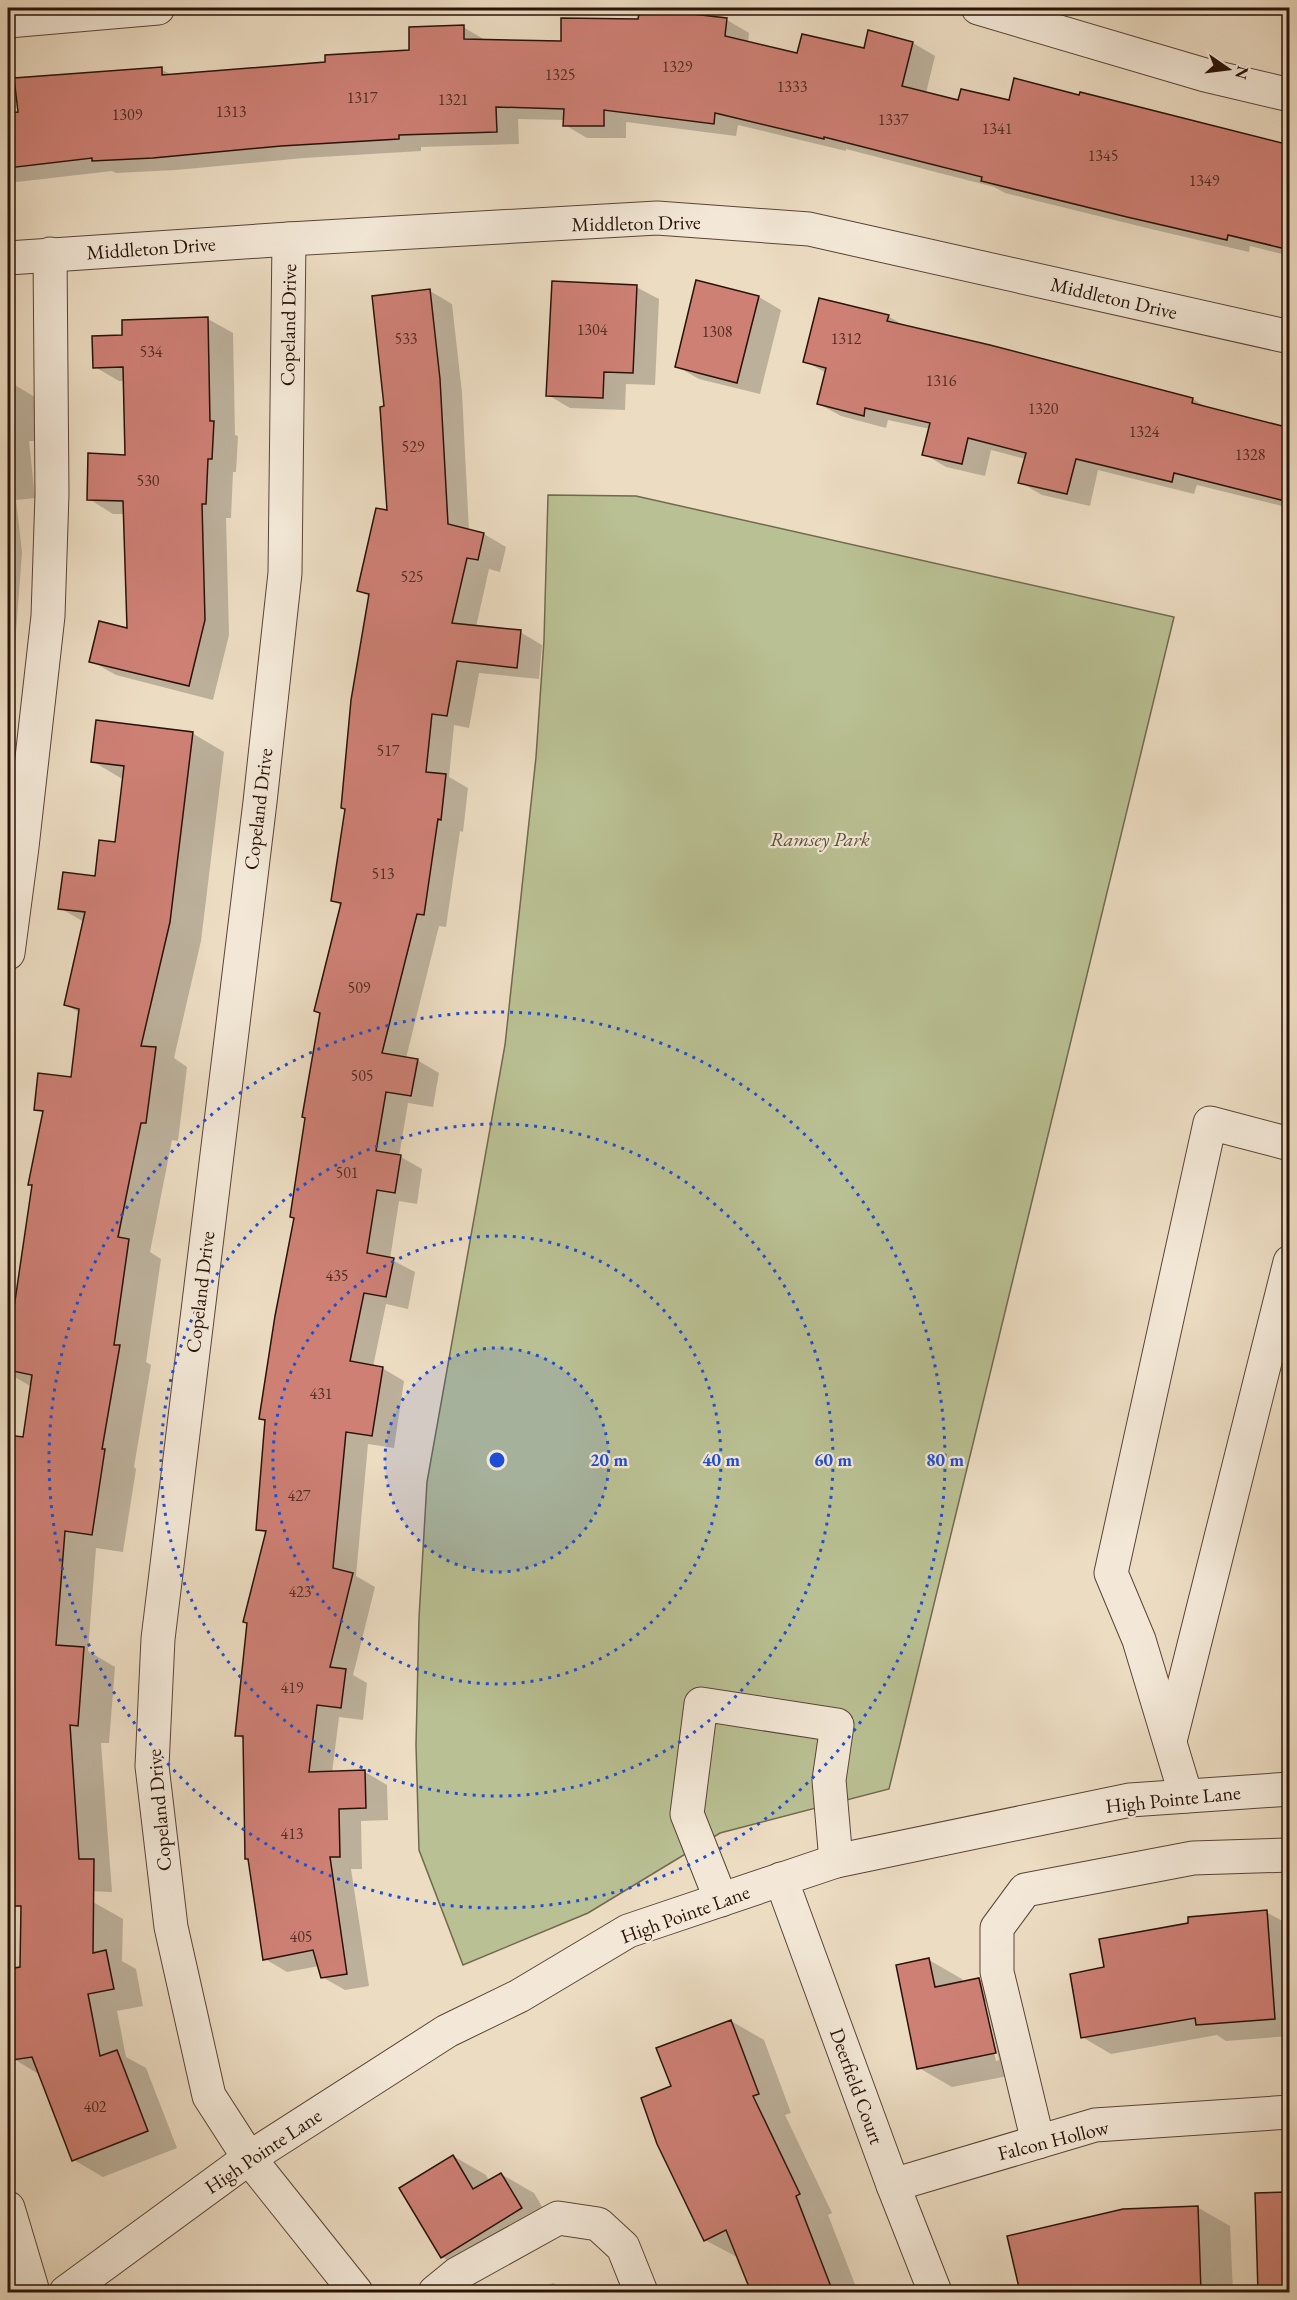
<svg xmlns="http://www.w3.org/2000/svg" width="1297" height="2300" font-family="'EB Garamond',serif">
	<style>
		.green { fill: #b9c093; stroke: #71694e; stroke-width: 1.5 }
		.shadow { fill: #0003; fill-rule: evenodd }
		.building { fill: #ce8075; stroke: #291208; stroke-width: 1.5 }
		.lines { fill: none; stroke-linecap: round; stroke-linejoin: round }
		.minor-casing { stroke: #5a4436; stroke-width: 35 }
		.minor { stroke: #f3e8d7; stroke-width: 33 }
		.ring { fill: none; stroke: #1d4ed8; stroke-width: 3; stroke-dasharray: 3 6 }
		.labels { text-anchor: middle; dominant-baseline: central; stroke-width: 4.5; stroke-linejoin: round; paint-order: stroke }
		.number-label { font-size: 16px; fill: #522e23 }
		.street-label { font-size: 20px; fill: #291208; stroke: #f3e8d7 }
		.park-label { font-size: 20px; font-style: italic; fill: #5b4f39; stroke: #f3e8d7 }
		.centre { fill: #1d4ed8; stroke: #f3e8d7; stroke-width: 3 }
		.ring-label { font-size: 18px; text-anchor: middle; font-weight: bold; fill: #1d4ed8; stroke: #f3e8d7; stroke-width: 4.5; stroke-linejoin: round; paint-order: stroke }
	</style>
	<rect width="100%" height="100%" fill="#ecdcc2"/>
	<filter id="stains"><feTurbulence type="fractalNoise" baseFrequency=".00333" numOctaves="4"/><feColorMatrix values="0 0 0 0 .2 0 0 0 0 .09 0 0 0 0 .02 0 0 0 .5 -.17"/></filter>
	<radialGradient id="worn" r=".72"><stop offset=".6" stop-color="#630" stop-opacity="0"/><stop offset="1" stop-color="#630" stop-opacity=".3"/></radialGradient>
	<polygon class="green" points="548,495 636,496 1174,617 889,1789 720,1833 588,1913 463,1965 419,1850 416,1745 419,1618 427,1482 505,1045 536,757 544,640"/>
	<g class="shadow">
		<polygon points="1172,8 1209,8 1207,16"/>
		<polygon points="1270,8 1290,8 1290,12"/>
		<polygon points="727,20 749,33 748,43 798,55 865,50 913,43 935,56 926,93 959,102 1010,102 1290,147 1290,256 1250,246 1249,252 1151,229 1005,193 994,187 846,149 846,151 738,125 736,136 626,122 626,138 587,138 565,125 565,120 518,119 519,144 421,147 421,151 304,158 176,170 116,173 112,171 8,183 8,115 20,114 161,69 173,76 327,63 411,51 463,27 485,40 562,43"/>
		<polygon points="636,287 659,299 655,385 626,384 625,410 570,408 548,395"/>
		<polygon points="430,291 452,304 462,393 469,531 484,534 506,547 500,572 489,569 476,627 520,632 542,645 539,679 479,673 469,728 454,725 449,777 468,788 463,832 460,831 446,927 439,926 406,1058 417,1060 439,1073 433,1107 408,1103 399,1156 422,1169 417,1204 399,1201 390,1259 415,1272 408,1309 386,1304 373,1367 382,1368 404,1381 394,1448 368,1444 356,1576 375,1587 353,1675 367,1683 363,1720 339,1717 332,1773 365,1772 387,1785 388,1820 361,1821 362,1869 351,1869 369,1986 345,1990 322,1977 319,1966 287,1972 265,1959 244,1739 236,1735 267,1534 258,1529 266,1421 261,1418 296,1219 321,1014 316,1011 342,906 333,901 347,810 342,807 370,597 359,591 389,512 386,408"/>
		<polygon points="759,297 781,310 760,394 699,379 676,366"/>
		<polygon points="888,316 906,327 1193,399 1211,410 1290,429 1290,508 1197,485 1194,494 1098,470 1090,506 1042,495 1020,482 1026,459 991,450 985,476 946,467 924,454 930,429 888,420 886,428 841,416 819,404 826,373 805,361"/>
		<polygon points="208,319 233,333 235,435 238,436 236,472 233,472 231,518 226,518 229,635 213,700 116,675 91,661 129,630 125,514 113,514 89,499 126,456 125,381 119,381 95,367 123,336"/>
		<polygon points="8,349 15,354 13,384 40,400 38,441 29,441 35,498 16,500 22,552 15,646 8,695"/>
		<polygon points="192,733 224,752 201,941 174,1058 187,1067 178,1141 172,1140 150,1252 161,1259 146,1362 151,1365 134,1467 136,1469 123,1552 96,1548 88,1651 115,1667 109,1743 101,1743 112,1892 35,1889 8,1873 8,1436 24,1439 32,1387 8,1373 8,1329 13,1329 44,1113 36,1109 72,1079 80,1013 66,1005 84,922 60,908 96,878 116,844 124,780 92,761"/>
		<polygon points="93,1902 123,1919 122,1961 136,1969 143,2006 117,2011 126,2057 146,2068 177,2148 103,2177 74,2160 40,2075 14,2059 8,2026 8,1970 21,1968"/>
		<polygon points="1266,1912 1290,1925 1290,2036 1226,2041 1217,2035 1111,2054 1082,2037 1106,1969 1190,1924"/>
		<path d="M929 1960 962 1979 963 1983 979 1979 1012 1998 1028 2072 952 2087 919 2068ZM983 2002H986L999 2060 996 2061Z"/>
		<polygon points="731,2021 764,2040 791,2113 785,2115 832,2213 828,2215 858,2292 752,2292 739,2258 705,2240 672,2087"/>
		<polygon points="453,2156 486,2175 489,2181 501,2174 534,2193 554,2227 475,2276 442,2257"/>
		<polygon points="1197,2207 1230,2226 1233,2292 1022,2292 1009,2237"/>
		<polygon points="553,2283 569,2292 529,2292"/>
	</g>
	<g class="building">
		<polygon points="640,8 727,18 725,36 797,53 802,34 864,48 868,30 913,42 902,86 958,100 961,89 1009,100 1014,78 1079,95 1080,92 1290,145 1290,250 1228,235 1227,240 1127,217 981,181 982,177 824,137 824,139 715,113 714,124 604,110 604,126 563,126 564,109 496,107 497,132 399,135 399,139 281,146 153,158 92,161 92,158 8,168 8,113 18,112 14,78 162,67 162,75 325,62 325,55 409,50 409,27 464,25 464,39 561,41 561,18 638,19"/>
		<polygon points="696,280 759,296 737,383 675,367"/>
		<polygon points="552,281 637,285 633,373 604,372 603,398 546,396"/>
		<polygon points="430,289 440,379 448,524 484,533 478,560 467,558 452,623 521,630 517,668 457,661 447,716 432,714 426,772 446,774 441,820 438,819 424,915 417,914 382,1053 418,1059 411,1096 386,1092 376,1151 401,1155 395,1193 377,1190 367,1253 394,1258 386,1297 364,1293 350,1361 383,1367 372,1436 346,1432 333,1568 353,1573 330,1667 346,1669 341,1708 317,1705 309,1772 365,1770 366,1808 339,1809 340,1857 330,1857 347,1974 321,1978 313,1950 263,1960 248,1859 245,1859 243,1736 235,1736 247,1623 243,1622 266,1531 256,1530 265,1420 259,1419 275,1316 294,1218 290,1217 305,1118 302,1117 320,1013 314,1011 341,903 331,901 345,809 341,808 351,700 369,594 357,591 376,508 387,510 380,407 384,406 372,296"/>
		<polygon points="819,298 889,315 887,321 990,345 1193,398 1192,403 1290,428 1290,482 1285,501 1174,473 1172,482 1076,459 1067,494 1018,483 1026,453 968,438 962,464 922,455 930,423 865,408 864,416 817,404 826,368 803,362"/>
		<polygon points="208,317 210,421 214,421 212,459 208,459 206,504 202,504 205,620 189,686 89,662 99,621 127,628 123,501 87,500 88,453 125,455 123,367 93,368 92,336 122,335 122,320"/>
		<polygon points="96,720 193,732 170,922 141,1046 156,1047 146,1123 141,1123 118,1237 129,1239 114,1345 120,1345 102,1449 105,1449 92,1535 65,1531 56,1645 84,1647 78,1726 70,1725 79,1859 94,1859 93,1953 106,1950 114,1989 88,1994 100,2056 117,2050 148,2131 72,2161 32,2057 12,2060 8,2034 8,1969 20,1967 21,1906 8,1906 8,1435 23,1437 32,1375 8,1370 8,1327 11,1328 32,1185 28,1185 43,1111 34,1110 38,1073 71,1077 79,1009 64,1005 85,912 58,909 63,872 95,876 99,840 115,842 124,766 91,762"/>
		<polygon points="1267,1910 1275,2019 1196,2025 1195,2018 1081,2038 1070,1974 1104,1967 1099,1939 1188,1923 1188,1917"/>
		<polygon points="929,1958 935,1987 979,1978 996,2053 917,2069 896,1965"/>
		<polygon points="731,2020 759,2094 753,2096 800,2194 796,2196 833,2292 751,2292 726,2230 704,2241 657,2144 641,2098 671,2086 656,2048"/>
		<polygon points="453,2155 473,2189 501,2173 522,2208 441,2258 399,2188"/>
		<polygon points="1290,2192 1290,2292 1258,2292 1255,2193"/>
		<polygon points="1198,2206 1201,2292 1020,2292 1007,2236 1123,2209"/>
	</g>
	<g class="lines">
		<g class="minor-casing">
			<g id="minor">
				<polyline points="978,8 1205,75 1290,95"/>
				<polyline points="8,21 158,8"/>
				<polyline points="289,239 285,573 260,802 158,1639 152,1766 171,1927 209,2096 249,2158 356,2292"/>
				<polyline points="8,258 289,239 657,218 809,229 1290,337"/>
				<polyline points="8,953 22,847 48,616 52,494 50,254"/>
				<polyline points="1170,1741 1290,1262"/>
				<polyline points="1186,1796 1139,1640 1111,1573 1210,1123 1290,1144"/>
				<polyline points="781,1879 893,2185 935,2292"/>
				<polyline points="721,1900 687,1814 701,1704 837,1725 829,1780 836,1861"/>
				<polyline points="1038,2142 997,1972 997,1928 1025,1890 1193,1858 1290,1855"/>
				<polyline points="893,2185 1095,2125 1290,2112"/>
				<polyline points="8,2208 33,2292"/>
				<polyline points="66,2292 249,2158 447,2031 519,1996 628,1931 836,1861 1130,1800 1290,1789"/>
				<polyline points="435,2292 457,2274 558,2218 598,2224 623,2247 641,2292"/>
			</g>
		</g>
		<use href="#minor" class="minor"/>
	</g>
	<circle cx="497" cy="1460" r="112" fill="#1d4ed8" fill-opacity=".12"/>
	<g class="ring">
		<circle cx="497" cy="1460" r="112"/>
		<circle cx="497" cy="1460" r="224"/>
		<circle cx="497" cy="1460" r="336"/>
		<circle cx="497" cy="1460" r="448"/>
	</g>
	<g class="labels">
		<g class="number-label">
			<text x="677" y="66">1329</text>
			<text x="560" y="74">1325</text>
			<text x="792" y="86">1333</text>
			<text x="362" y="97">1317</text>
			<text x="453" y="99">1321</text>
			<text x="231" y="111">1313</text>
			<text x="127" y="114">1309</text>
			<text x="893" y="119">1337</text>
			<text x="997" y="128">1341</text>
			<text x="1103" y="155">1345</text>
			<text x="1204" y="180">1349</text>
			<text x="592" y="329">1304</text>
			<text x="717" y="331">1308</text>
			<text x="406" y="338">533</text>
			<text x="846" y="338">1312</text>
			<text x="151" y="351">534</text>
			<text x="941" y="380">1316</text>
			<text x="1043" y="408">1320</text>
			<text x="1144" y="431">1324</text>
			<text x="413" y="446">529</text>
			<text x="1250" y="454">1328</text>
			<text x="148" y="480">530</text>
			<text x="412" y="576">525</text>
			<text x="388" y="750">517</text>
			<text x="383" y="873">513</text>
			<text x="359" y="987">509</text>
			<text x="362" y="1075">505</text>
			<text x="347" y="1172">501</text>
			<text x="337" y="1275">435</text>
			<text x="321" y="1393">431</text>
			<text x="299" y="1495">427</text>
			<text x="300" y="1591">423</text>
			<text x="292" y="1687">419</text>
			<text x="292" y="1833">413</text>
			<text x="301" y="1936">405</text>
			<text x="95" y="2106">402</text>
		</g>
		<g class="street-label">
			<text transform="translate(636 223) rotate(-1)">Middleton Drive</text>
			<text transform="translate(151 248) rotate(-4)">Middleton Drive</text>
			<text transform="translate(1114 298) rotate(13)">Middleton Drive</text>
			<text transform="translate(288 325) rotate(-89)">Copeland Drive</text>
			<text transform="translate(258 809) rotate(-83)">Copeland Drive</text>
			<text transform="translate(200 1292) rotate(-83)">Copeland Drive</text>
			<text transform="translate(1173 1799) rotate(-6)">High Pointe Lane</text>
			<text transform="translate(159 1810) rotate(-95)">Copeland Drive</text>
			<text transform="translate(685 1914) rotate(-20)">High Pointe Lane</text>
			<text transform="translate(857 2086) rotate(70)">Deerfield Court</text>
			<text transform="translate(1053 2140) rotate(-14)">Falcon Hollow</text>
			<text transform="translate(263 2151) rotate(-34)">High Pointe Lane</text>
		</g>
		<g class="park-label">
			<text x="820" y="839">Ramsey Park</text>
		</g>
	</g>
	<circle cx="497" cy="1460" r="9" class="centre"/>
	<g class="ring-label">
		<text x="609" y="1466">20 m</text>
		<text x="721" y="1466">40 m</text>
		<text x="833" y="1466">60 m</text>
		<text x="945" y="1466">80 m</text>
	</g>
	<rect width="1297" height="2300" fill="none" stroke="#ecdcc2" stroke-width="30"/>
	<rect x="9" y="9" width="1279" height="2282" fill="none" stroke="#291208" stroke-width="3"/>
	<rect x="15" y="15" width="1267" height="2270" fill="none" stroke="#291208" stroke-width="1.5"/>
	<g transform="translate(1228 69) rotate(104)" stroke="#f3e8d7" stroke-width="4.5" paint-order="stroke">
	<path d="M0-4.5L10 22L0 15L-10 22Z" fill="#291208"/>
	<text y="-9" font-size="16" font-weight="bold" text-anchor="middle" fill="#291208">N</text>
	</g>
	<rect width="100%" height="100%" filter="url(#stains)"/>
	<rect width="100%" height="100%" fill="url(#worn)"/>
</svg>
